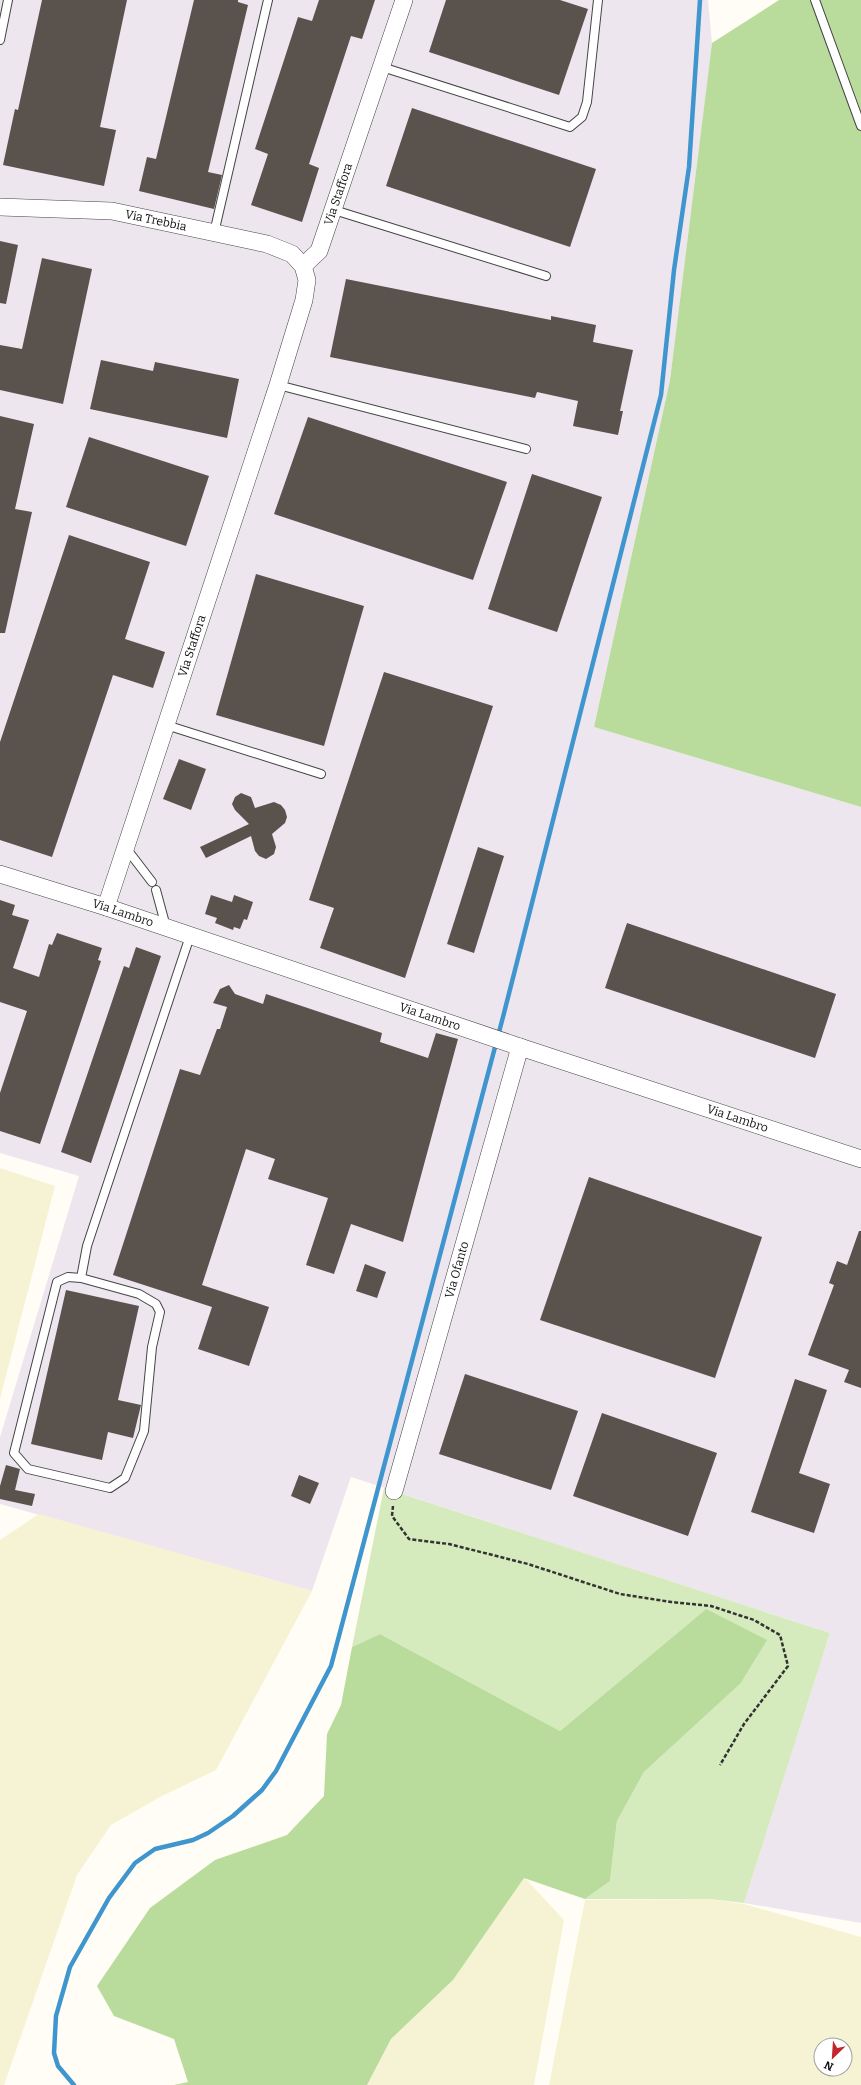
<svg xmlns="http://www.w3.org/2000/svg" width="861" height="2085" font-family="Bitter,serif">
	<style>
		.industrial { fill: #eee6ef }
		.farmland { fill: #f6f3d4; fill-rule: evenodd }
		.green { fill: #d5ebbd }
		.forest { fill: #b9dc9c }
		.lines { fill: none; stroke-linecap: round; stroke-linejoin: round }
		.stream { stroke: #3f96cf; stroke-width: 4.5 }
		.building { fill: #5a524d }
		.service-casing { stroke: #444; stroke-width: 10 }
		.minor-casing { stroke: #444; stroke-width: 18 }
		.path { stroke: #333; stroke-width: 2.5; stroke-dasharray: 4 2; stroke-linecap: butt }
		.service { stroke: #fff; stroke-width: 8 }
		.minor { stroke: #fff; stroke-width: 17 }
		.labels { text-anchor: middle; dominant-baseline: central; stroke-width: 4; stroke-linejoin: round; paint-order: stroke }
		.street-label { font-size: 12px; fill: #111; stroke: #fff }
	</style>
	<rect width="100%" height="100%" fill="#fffdf5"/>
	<polygon class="industrial" points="0,0 708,0 712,43 670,380 594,727 861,807 861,1923 744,1903 830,1633 351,1477 312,1591 0,1504 0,1437 79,1176 0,1153"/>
	<g class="farmland">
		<polygon points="0,1168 55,1186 0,1399"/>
		<polygon points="39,1514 312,1591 216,1770 160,1797 111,1825 77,1875 4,2085 0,2085 0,1540"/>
		<polygon points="524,1877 564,1920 534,2085 367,2085 391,2039 453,1980"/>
		<path d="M710 1899 744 1904 861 1937V2085H549L585 1900ZM821 2045H845V2069H821Z"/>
	</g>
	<polygon class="green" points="384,1488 830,1633 744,1903 710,1899 585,1899 610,1881 617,1821 644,1772 740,1684 706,1609 560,1731 380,1634 352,1647"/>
	<g class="forest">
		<polygon points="779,0 861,0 861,807 594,727 670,380 712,43"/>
		<polygon points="706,1609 767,1640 740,1684 644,1772 617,1821 610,1881 585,1899 524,1878 453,1980 391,2039 367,2085 174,2085 188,2082 174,2039 114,2016 97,1986 150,1908 215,1860 287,1835 324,1796 327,1734 341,1705 352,1647 380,1634 560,1731"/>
	</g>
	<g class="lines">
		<polyline class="stream" points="74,2085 58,2066 54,2053 56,2016 70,1967 109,1898 135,1863 155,1849 193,1840 208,1833 233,1816 262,1790 276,1771 331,1666 503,1017 661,395 674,270 689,167 700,0"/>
	</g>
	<g class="building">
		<polygon points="42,0 127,0 100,127 116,130 104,186 3,165 15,109 18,110"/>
		<polygon points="194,0 238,0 238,2 248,5 208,172 222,175 214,209 139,191 147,157 156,159"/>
		<polygon points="319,0 375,0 362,39 351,36 309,164 319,168 302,222 251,205 268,154 255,149 298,17 312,21"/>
		<polygon points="446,0 560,0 588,9 559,95 429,52"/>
		<polygon points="412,108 596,169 570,247 386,186"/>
		<polygon points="0,241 18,245 6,304 0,303"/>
		<polygon points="42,258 92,269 63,404 0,390 0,345 22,349"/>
		<polygon points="346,279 551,320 551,316 596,325 593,342 633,350 620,411 623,411 618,435 573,426 578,401 537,392 535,398 330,357"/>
		<polygon points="101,360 153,371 155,362 239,379 227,438 90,409"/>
		<polygon points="0,416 34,424 15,509 32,512 5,633 0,633"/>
		<polygon points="308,417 507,482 473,580 274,514"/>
		<polygon points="89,437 209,476 186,546 66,507"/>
		<polygon points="532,474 602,497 557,632 488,609"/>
		<polygon points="69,535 150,562 125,639 165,652 153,688 113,675 52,857 0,840 0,742"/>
		<polygon points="256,574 364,606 324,746 216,715"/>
		<polygon points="384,672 493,706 405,978 320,948 334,908 309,900"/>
		<polygon points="179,759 206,769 191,810 163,799"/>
		<polygon points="241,793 251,797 255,808 274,802 281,805 285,810 287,817 285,823 272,834 276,847 274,854 266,859 259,856 255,851 251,836 206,858 200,847 249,824 235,810 232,804 235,797"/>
		<polygon points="478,847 504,856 474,953 447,944"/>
		<polygon points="211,895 232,902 234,895 253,902 247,920 244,919 240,929 234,927 233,930 215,923 217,918 205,914"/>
		<polygon points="0,900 15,905 12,915 29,920 13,968 39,977 49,944 52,945 57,933 102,948 98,960 101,961 40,1144 0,1131 0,1093 27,1011 0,1002"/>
		<polygon points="627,923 836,994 815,1058 605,988"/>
		<polygon points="136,947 161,956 91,1163 61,1152 124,966 129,968"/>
		<polygon points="229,985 235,994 263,1004 266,994 382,1033 380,1042 428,1058 436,1033 458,1039 403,1242 351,1224 334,1274 306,1265 328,1198 268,1179 275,1159 246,1149 202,1285 269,1307 249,1366 198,1349 212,1307 113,1275 180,1069 200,1075 217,1029 220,1029 227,1007 213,1003 220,989"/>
		<polygon points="589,1177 762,1237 715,1378 540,1320"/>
		<polygon points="859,1231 861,1231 861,1388 844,1382 849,1370 808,1355 834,1285 829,1283 837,1261 847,1265"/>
		<polygon points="365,1264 386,1272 377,1298 356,1291"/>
		<polygon points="66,1290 139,1306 118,1400 141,1405 133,1438 108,1432 102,1460 31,1444"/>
		<polygon points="465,1374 578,1411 551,1490 439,1454"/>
		<polygon points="795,1379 827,1390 799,1473 830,1484 814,1533 751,1512"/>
		<polygon points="602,1413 717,1453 688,1536 573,1496"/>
		<polygon points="6,1465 20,1469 15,1490 35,1494 32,1506 0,1499 0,1486"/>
		<polygon points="299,1475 319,1483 310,1504 291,1496"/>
	</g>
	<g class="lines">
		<g class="service-casing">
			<g id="service">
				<polyline points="815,0 861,126"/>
				<polyline points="0,40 8,0"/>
				<polyline points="382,67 570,127 582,117 587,102 598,0"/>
				<polyline points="334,210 546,276"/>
				<polyline points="214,233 268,0"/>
				<polyline points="278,385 526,449"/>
				<polyline points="166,725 321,774"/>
				<polyline points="126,848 152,882"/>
				<polyline points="156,890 166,927"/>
				<polyline points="81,1278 139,1294 156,1304 160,1312 152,1347 144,1431 125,1478 110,1488 28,1469 14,1453 57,1282 68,1277 81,1278 87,1246 190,936"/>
			</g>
		</g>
		<g class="minor-casing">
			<g id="minor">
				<path id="s1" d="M0 207 112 211 267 244 292 254 303 266 307 280 304 300 278 385 106 907"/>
				<path id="s2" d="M303 266 319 251 404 0"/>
				<path id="s3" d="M0 874 106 907 520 1047 861 1159"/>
				<path id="s4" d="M394 1491 520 1047"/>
			</g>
		</g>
		<polyline class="path" points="393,1506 392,1516 409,1539 449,1544 528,1564 620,1594 671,1602 711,1606 754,1620 780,1635 788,1666 744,1724 720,1765"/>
		<use href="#service" class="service"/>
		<use href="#minor" class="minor"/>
	</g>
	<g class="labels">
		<g class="street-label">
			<text stroke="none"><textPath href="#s2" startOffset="82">Via Staffora</textPath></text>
			<text stroke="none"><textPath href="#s1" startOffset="157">Via Trebbia</textPath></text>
			<text transform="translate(192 646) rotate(-72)">Via Staffora</text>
			<text stroke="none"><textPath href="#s3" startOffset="129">Via Lambro</textPath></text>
			<text stroke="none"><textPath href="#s3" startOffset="453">Via Lambro</textPath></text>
			<text stroke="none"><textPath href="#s3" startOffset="777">Via Lambro</textPath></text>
			<text stroke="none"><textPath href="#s4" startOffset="230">Via Ofanto</textPath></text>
		</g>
	</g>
	<g transform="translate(833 2057) rotate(205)"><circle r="19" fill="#ffffff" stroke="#a0a0a0"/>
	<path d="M0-3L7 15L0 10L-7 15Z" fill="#c4262e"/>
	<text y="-6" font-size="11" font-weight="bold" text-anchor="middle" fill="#111111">N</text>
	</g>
</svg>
